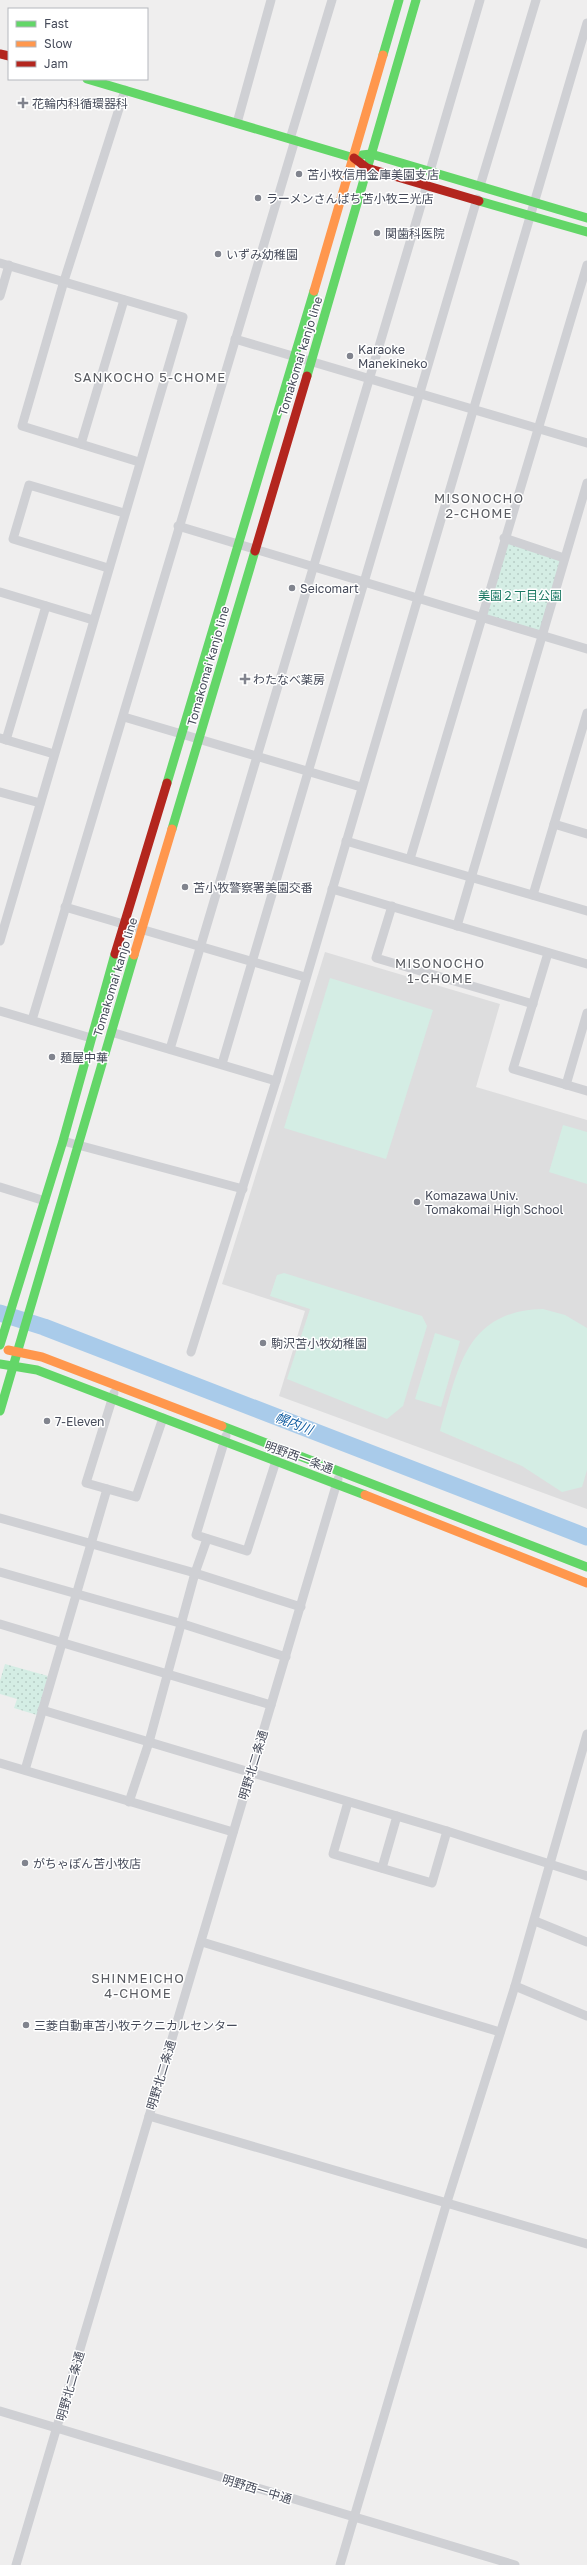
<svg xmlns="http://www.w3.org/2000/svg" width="587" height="2565" font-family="'Golos Text','Noto Sans JP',sans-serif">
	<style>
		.education { fill: #ddddde }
		.green { fill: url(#green-dots) }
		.pitch { fill: #d4ede4 }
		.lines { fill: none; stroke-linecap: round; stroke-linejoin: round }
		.river { stroke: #a9cbea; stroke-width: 17 }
		.street { stroke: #cfd0d4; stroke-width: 9 }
		.fast { stroke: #63d668; stroke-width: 9 }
		.slow { stroke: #ff974d; stroke-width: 9 }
		.jam { stroke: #b3261e; stroke-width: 9 }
		.poi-dot { fill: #81848e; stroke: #fff; stroke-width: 1.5 }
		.labels { text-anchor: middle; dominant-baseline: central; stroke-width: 3; stroke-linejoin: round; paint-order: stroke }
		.poi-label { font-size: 12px; fill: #464b5a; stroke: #fff; text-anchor: start }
		.street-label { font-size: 12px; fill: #464b5a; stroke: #fff }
		.park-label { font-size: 12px; fill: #1a7862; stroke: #fff }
		.neighbourhood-label { font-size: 13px; letter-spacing: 1px; fill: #5a5c62; stroke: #fff }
		.water-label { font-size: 13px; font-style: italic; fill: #115da2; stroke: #fff }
	</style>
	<defs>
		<pattern id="green-dots" width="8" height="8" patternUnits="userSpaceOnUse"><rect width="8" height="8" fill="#d4ede4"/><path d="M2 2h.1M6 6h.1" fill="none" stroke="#b7cdc6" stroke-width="1.8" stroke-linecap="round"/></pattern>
	</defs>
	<rect width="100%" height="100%" fill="#efeeee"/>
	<polygon class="education" points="325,952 500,1004 476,1087 587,1120 587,1509 279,1396 305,1311 222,1284"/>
	<g class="green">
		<polygon points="504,538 564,558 541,634 480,617"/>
		<polygon points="5,1664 48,1676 37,1715 14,1708 17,1699 0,1694 0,1681"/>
	</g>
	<g class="pitch">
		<polygon points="330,978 433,1010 386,1159 284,1128"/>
		<polygon points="563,1125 587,1132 587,1184 549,1172"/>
		<polygon points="284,1273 422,1316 427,1326 403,1406 387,1419 287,1379 310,1309 270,1296 277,1275"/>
		<path d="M543 1309 565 1315 587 1328V1470L582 1487 562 1492 522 1466 440 1431C458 1371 464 1311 543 1309Z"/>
		<polygon points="435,1333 460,1341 441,1407 415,1399"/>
	</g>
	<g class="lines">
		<polyline class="river" points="0,1313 44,1327 587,1537"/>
		<g class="street">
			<polyline points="125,90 64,281 22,426 139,462"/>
			<polyline points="237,123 271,0"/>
			<polyline points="290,139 332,0"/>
			<polyline points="430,171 480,0"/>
			<polyline points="480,186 536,0"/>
			<polyline points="0,263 183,317 0,941"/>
			<polyline points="0,296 9,265"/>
			<polyline points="235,339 587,443"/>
			<polyline points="81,444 124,300"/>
			<polyline points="178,526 587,649"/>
			<polyline points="504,538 564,558"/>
			<polyline points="108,568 13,539 29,485 124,513"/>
			<polyline points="0,592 93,620"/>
			<polyline points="124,717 361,787"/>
			<polyline points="0,738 54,754"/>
			<polyline points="6,740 46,606"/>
			<polyline points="0,792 40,803"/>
			<polyline points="554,824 587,834"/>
			<polyline points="346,841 587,911"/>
			<polyline points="410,859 587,265"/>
			<polyline points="332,889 587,964"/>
			<polyline points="533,895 587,713"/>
			<polyline points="392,906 376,958 533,1004"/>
			<polyline points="65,907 305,977"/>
			<polyline points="457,926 587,483"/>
			<polyline points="548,953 513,1069 587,1091"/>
			<polyline points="0,1011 91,1038"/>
			<polyline points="32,1020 295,140"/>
			<polyline points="111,1032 276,1081"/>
			<polyline points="170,1049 427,185"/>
			<polyline points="222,1064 477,199"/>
			<polyline points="566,1085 587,1013"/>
			<polyline points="63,1141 243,1189"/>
			<polyline points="0,1187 45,1201"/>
			<polyline points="191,1352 276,1081 587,23"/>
			<polyline points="114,1393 86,1483 136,1497 163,1418"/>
			<polyline points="226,1436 196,1535 247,1551 276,1461"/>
			<polyline points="0,1518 195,1573 301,1607"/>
			<polyline points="0,1572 183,1624 286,1657"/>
			<polyline points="0,1624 271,1705"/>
			<polyline points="42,1710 447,1831 587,1876"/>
			<polyline points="0,1763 233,1832"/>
			<polyline points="25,1770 107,1489"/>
			<polyline points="129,1802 149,1742 195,1573 207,1539"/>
			<polyline points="348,1802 333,1854 432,1883 447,1831"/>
			<polyline points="382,1868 397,1816"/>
			<polyline points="535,1921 587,1942"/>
			<polyline points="202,1942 500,2032"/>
			<polyline points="515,1986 587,2016"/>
			<polyline points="149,2116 587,2244"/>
			<polyline points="0,2411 515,2565"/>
			<polyline points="16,2565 338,1479"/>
			<polyline points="340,2565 447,2202 515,1986 587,1734"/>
		</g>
		<g class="fast">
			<polyline points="383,55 399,0"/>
			<polyline points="87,79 354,158"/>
			<polyline points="362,155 371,154 587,218"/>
			<polyline points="479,201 587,232"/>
			<polyline points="307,376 416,0"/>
			<polyline points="167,783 314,291"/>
			<polyline points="172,829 255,551"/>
			<polyline points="0,1345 63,1141 115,954"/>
			<polyline points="0,1364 37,1370 365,1495"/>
			<polyline points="0,1411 134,955"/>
			<polyline points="222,1426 587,1567"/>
		</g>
		<g class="slow">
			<polyline points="314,291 383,55"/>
			<polyline points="134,955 172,829"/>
			<polyline points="8,1350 42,1357 222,1426"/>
			<polyline points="365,1495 587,1583"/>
		</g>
		<g class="jam">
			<polyline points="0,54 9,56"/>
			<polyline points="354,158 367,168 479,201"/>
			<polyline points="255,551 307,376"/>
			<polyline points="115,954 167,783"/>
		</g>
	</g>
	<g class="poi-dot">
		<path d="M21 97h4v4h4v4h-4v4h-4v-4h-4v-4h4z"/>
		<circle cx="299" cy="174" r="4"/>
		<circle cx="258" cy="198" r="4"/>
		<circle cx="377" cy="233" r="4"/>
		<circle cx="218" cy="254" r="4"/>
		<circle cx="350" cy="356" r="4"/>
		<circle cx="292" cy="588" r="4"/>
		<path d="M243 673h4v4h4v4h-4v4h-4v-4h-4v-4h4z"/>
		<circle cx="185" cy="887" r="4"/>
		<circle cx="52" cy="1057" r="4"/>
		<circle cx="417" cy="1202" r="4"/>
		<circle cx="263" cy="1343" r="4"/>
		<circle cx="47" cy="1421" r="4"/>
		<circle cx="25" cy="1863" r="4"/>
		<circle cx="26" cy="2025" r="4"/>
	</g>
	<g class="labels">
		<g class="poi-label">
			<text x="32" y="103">花輪内科循環器科</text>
			<text x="307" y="174">苫小牧信用金庫美園支店</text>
			<text x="266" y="198">ラーメンさんぱち苫小牧三光店</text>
			<text x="385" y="233">関歯科医院</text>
			<text x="226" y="254">いずみ幼稚園</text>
			<text x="358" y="349">Karaoke<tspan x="358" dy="14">Manekineko</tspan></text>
			<text x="300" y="588">Seicomart</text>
			<text x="253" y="679">わたなべ薬房</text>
			<text x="193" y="887">苫小牧警察署美園交番</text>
			<text x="60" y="1057">麺屋中華</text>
			<text x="425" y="1195">Komazawa Univ.<tspan x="425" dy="14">Tomakomai High School</tspan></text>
			<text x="271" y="1343">駒沢苫小牧幼稚園</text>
			<text x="55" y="1421">7-Eleven</text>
			<text x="33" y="1863">がちゃぽん苫小牧店</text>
			<text x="34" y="2025">三菱自動車苫小牧テクニカルセンター</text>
		</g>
		<g class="street-label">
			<text transform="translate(300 356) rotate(-73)">Tomakomai kanjo line</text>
			<text transform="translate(208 666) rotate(-74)">Tomakomai kanjo line</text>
			<text transform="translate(115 977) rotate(-73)">Tomakomai kanjo line</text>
			<text transform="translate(299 1457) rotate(20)">明野西一条通</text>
			<text transform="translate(253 1765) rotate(-73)">明野北二条通</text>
			<text transform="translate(161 2075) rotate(-73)">明野北二条通</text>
			<text transform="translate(70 2386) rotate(-74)">明野北二条通</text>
			<text transform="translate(257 2489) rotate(17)">明野西一中通</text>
		</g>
		<g class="park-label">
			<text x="520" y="595">美園２丁目公園</text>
		</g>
		<g class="neighbourhood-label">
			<text x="150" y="377">SANKOCHO 5-CHOME</text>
			<text x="479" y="498">MISONOCHO<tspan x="479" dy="15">2-CHOME</tspan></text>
			<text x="440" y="963">MISONOCHO<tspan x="440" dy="15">1-CHOME</tspan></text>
			<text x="138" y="1978">SHINMEICHO<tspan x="138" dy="15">4-CHOME</tspan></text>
		</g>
		<g class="water-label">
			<text transform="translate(294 1423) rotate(21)">幌内川</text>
		</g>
	</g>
	<rect x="8" y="8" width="140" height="72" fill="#ffffff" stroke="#b5b7bd"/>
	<rect x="16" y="21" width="20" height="6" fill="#63d668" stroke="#b5b7bd"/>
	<text x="44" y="28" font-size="12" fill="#464b5a">Fast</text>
	<rect x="16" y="41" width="20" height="6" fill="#ff974d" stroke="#b5b7bd"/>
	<text x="44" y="48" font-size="12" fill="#464b5a">Slow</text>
	<rect x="16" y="61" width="20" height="6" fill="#b3261e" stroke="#b5b7bd"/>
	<text x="44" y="68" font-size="12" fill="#464b5a">Jam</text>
</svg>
